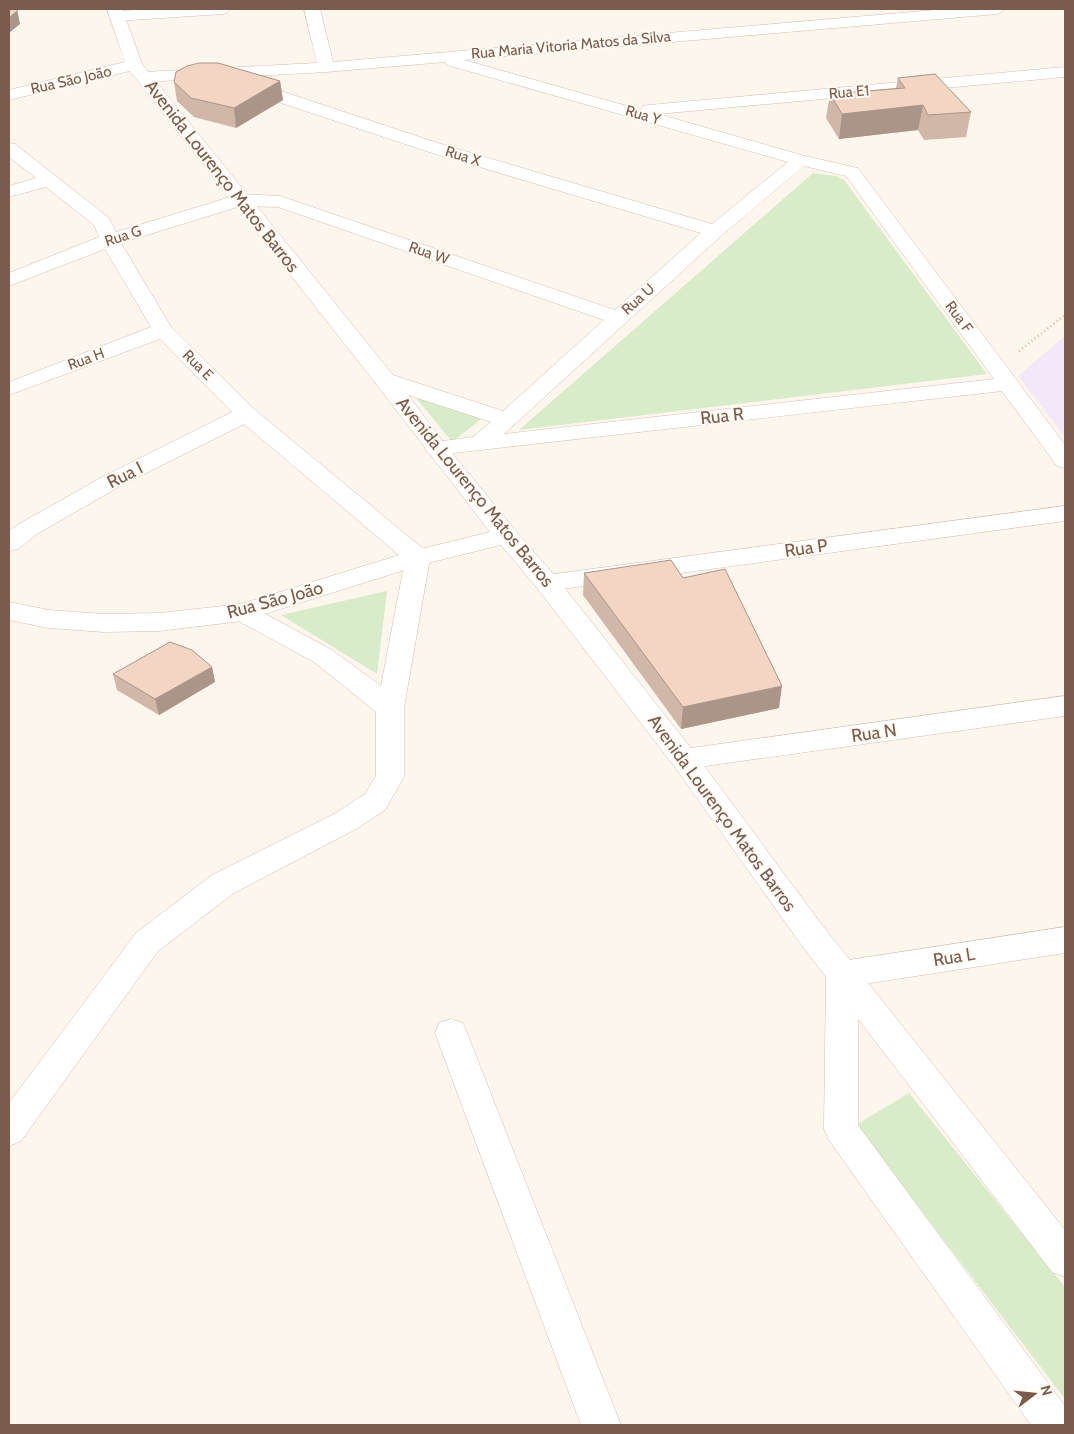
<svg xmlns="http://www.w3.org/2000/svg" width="1074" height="1434" font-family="Cabin,sans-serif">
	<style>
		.education { fill: #f3e8fa }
		.green { fill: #d8ecc9 }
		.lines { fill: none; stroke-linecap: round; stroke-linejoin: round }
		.minor-casing { stroke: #d1beb0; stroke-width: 1 }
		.tertiary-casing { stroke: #d1beb0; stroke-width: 1 }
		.path { stroke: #d9b8a5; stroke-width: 2.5; stroke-dasharray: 1 3; stroke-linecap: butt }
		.minor { fill: #fff; fill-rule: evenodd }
		.tertiary { fill: #fff; fill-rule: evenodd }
		.wall { fill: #d1b7a8 }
		.shaded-wall { fill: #aa9588 }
		.building { fill: #f3d5c3; stroke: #aa9588 }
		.labels { text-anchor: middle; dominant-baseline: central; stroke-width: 4; stroke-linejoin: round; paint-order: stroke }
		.far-street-label { font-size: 15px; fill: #7a5c4d; stroke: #fffaf3 }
		.street-label { font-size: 18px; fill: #7a5c4d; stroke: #fffaf3 }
	</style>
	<rect width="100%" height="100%" fill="#fdf6ec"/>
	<polygon class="education" points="1065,336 1065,437 1018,376"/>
	<g class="green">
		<polygon points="813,173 836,176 844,180 987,374 519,430"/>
		<polygon points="414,395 481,419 452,442"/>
		<polygon points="387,591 377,674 281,615"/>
		<polygon points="909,1093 1065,1287 1065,1399 856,1125"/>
	</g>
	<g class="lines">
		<g class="minor-casing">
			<g id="minor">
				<polygon points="156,9 231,9 228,12 223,14 116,21 111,19 108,16 111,13 116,11"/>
				<path d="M304 9H320L333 62 946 9H1004L1002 12 997 14 464 60 641 110 643 106 649 105 1065 67V77L658 114 805 156 858 168 1065 445V468L1057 466 1002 391 436 455 428 453 425 448 428 443 473 437 491 422 377 385 374 380 377 375 385 373 393 375 503 411 604 320 278 207 241 206 121 243 171 327 254 409 427 552 430 558 404 708V777L385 810 356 829 234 893 158 951 21 1141 9 1146V1103L136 933 212 875 336 813 365 794 376 776V712L314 662 233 618 229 612 233 606 242 603 251 606 332 650 381 686 405 560 244 424 122 485 37 534 18 549 9 551V531L19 524 106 475 232 412 160 339 9 395V382L151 327 105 249 9 286V273L99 237 94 225 46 187 9 197V186L36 178 9 157V143L15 144 109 218 116 232 240 194 280 196 615 310 701 233 429 152 242 90 240 86 242 82H254L441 144 712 224 788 162 447 65 445 62 326 72 145 82 139 80 137 77 139 74 145 72 317 63ZM804 166 846 176 994 379 504 434 722 235Z"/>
				<polygon points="1065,506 1065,521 547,591 538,589 534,583 538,577 547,575"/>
				<polygon points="1065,696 1065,716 684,769 674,766 670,759 674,752 684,749"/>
				<polygon points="1065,927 1065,953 858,985 858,1125 1065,1406 1065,1425 1031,1425 829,1140 824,1129 826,974 831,965 842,961"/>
				<polygon points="451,1019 463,1023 467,1033 621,1425 581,1425 435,1033 439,1023"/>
			</g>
		</g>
		<g class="tertiary-casing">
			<polygon id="tertiary" points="107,9 122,9 142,64 393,375 444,443 515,530 556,577 694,752 822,925 1065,1230 1065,1277 1052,1272 800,943 674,766 538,589 501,545 424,564 242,621 159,631 104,632 49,628 9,620 9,602 49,610 104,614 159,613 241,604 409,552 490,532 377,385 130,71 9,100 9,90 125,62"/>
		</g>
		<polyline class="path" points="1019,351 1065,315"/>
		<use href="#minor" class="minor"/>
		<use href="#tertiary" class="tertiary"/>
	</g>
	<g class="wall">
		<polygon points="898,78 971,112 966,137 924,140 918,130 839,139 826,118 830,94 896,88"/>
		<polygon points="280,81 283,100 236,128 194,117 177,101 174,82"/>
		<polygon points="584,573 683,578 779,708 681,729 583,595"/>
		<polygon points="212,667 215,682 159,715 117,690 113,674"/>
	</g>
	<g class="shaded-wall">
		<polygon points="17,9 20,24 9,33 9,18"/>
		<polygon points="280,81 283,100 236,128 234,108"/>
		<polygon points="923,105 918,130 839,139 842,114"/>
		<polygon points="212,667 215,682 159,715 155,699"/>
		<polygon points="782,686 779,708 681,729 683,707"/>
	</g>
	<g class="building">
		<polygon points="9,9 17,9 17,11 9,18"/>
		<polygon points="199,63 218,63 280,81 234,108 191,98 174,82 176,72 187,66"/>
		<polygon points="935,74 971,112 928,115 923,105 842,114 830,94 905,88 898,78"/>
		<polygon points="671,560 683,578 725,569 782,686 683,707 584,573"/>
		<polygon points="170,642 192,650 212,667 155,699 113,674"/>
	</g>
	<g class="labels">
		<g class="far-street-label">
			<text transform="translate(571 45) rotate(-5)">Rua Maria Vitoria Matos da Silva</text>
			<text transform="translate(71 80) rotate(-13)">Rua São João</text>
			<text transform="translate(849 92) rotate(-5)">Rua E1</text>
			<text transform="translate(643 115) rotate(16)">Rua Y</text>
			<text transform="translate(463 156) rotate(17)">Rua X</text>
			<text transform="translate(123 236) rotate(-18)">Rua G</text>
			<text transform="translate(429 253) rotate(19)">Rua W</text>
			<text transform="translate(638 299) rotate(-42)">Rua U</text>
			<text transform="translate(959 317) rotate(54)">Rua F</text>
			<text transform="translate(86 359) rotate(-20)">Rua H</text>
			<text transform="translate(198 365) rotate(45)">Rua E</text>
		</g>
		<g class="street-label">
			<text transform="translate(222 176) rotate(52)">Avenida Lourenço Matos Barros</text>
			<text transform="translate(722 416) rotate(-6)">Rua R</text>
			<text transform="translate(125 475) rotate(-27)">Rua I</text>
			<text transform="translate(475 492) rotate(51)">Avenida Lourenço Matos Barros</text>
			<text transform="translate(806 548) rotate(-8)">Rua P</text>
			<text transform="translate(275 600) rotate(-15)">Rua São João</text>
			<text transform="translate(874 733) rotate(-8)">Rua N</text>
			<text transform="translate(722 813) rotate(54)">Avenida Lourenço Matos Barros</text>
			<text transform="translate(954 957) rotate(-9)">Rua L</text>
		</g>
	</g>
	<rect width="1074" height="1434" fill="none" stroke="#7a5c4d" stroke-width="20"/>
	<g transform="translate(1034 1394) rotate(74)" stroke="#fffaf3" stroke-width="4" paint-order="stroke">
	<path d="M0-4L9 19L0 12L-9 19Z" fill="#7a5c4d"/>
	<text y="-8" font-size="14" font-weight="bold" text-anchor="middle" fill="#7a5c4d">N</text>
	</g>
</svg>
